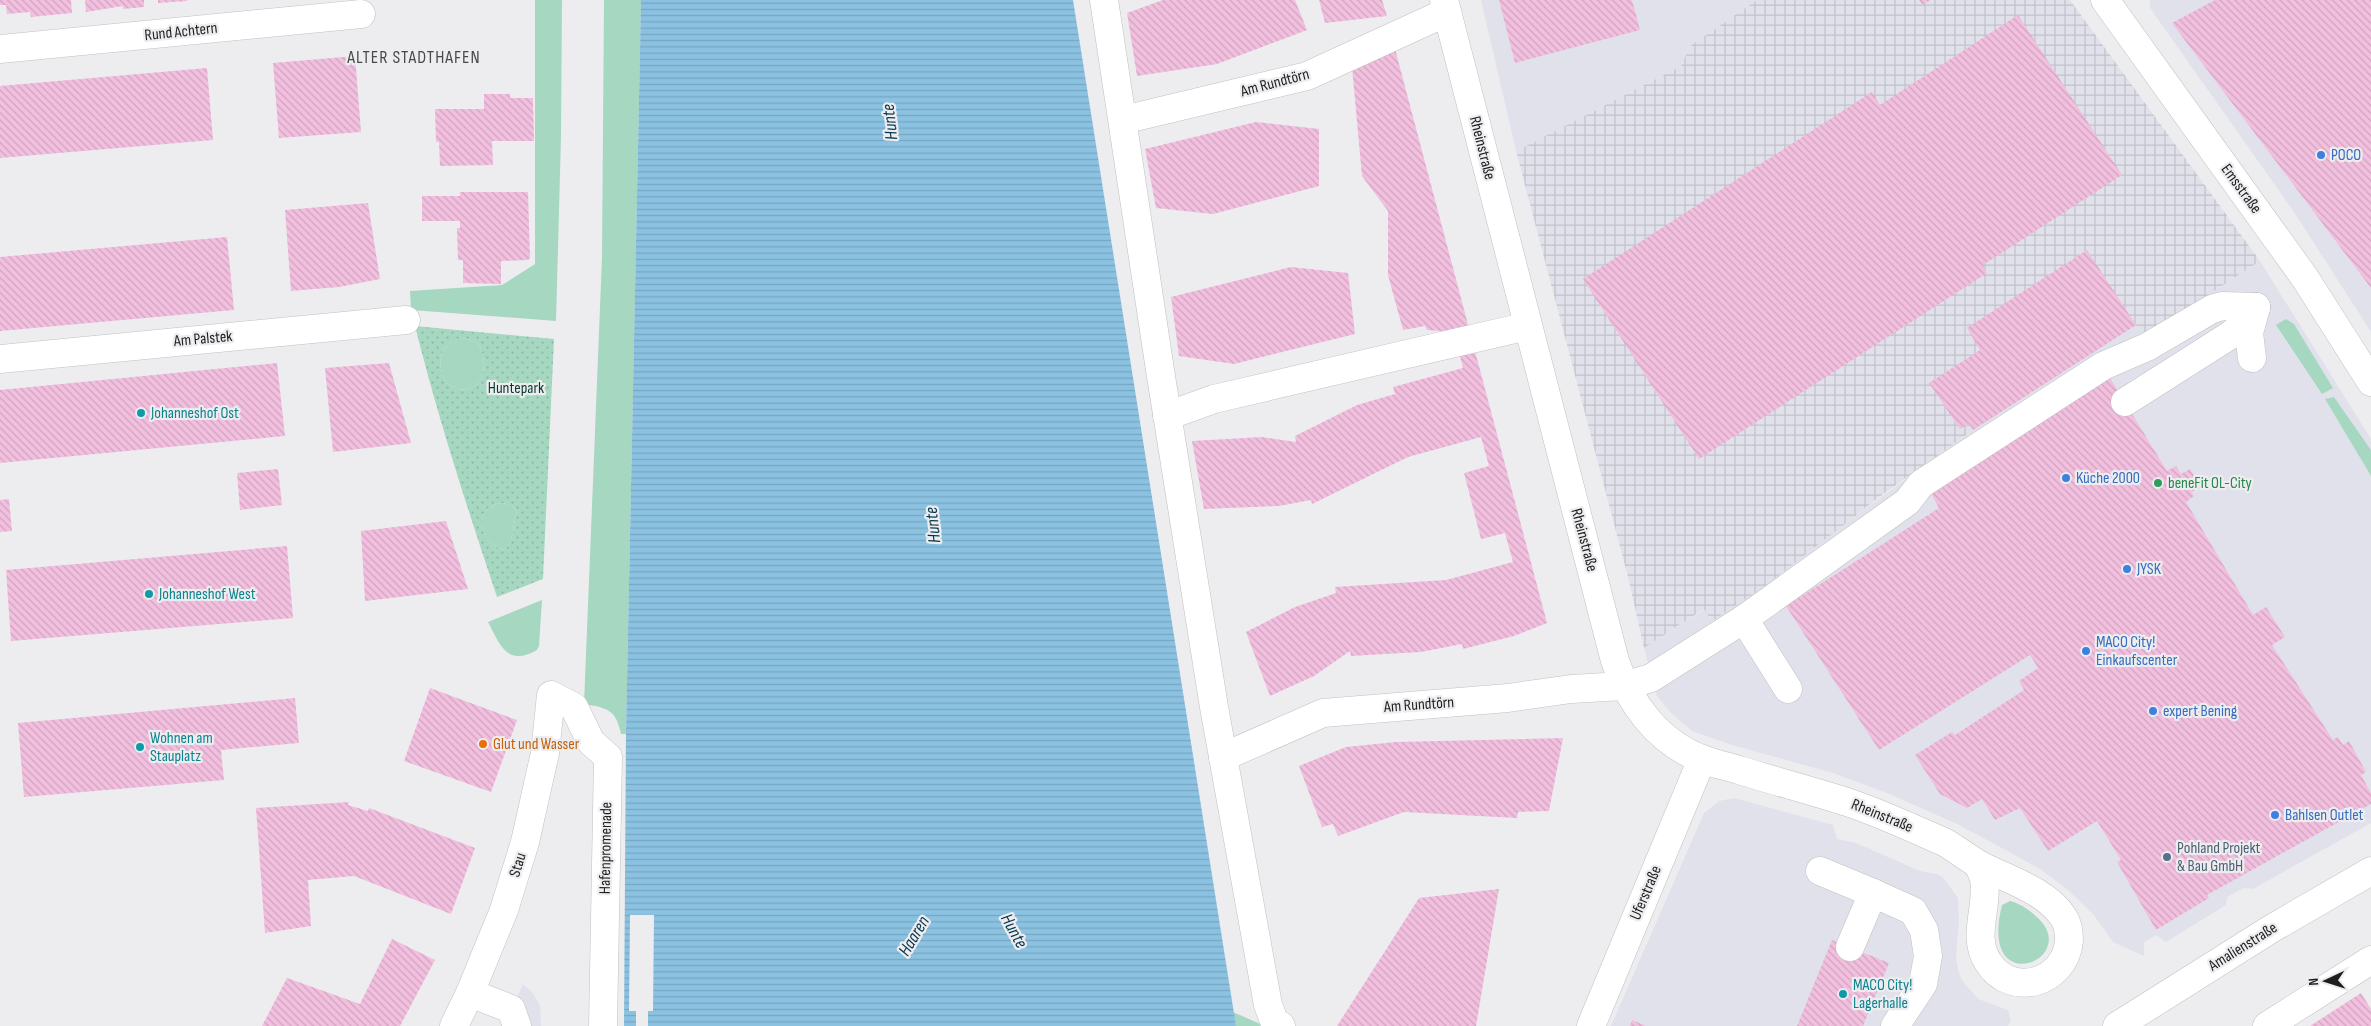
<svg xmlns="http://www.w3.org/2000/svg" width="2371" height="1026" font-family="'Sofia Sans Condensed',sans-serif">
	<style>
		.built { fill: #e1e1eb }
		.industrial { fill: url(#industrial-grid) }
		.grass { fill: #a6d7c0 }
		.park { fill: url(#park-dots); fill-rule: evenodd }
		.water { fill: url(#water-rules) }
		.pier { fill: #ededf0 }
		.building { fill: url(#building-back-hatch) }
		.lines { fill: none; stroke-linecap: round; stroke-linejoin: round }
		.minor-casing { stroke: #c0c0c3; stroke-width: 29 }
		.minor { stroke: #fff; stroke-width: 28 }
		.shop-dot { fill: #3f7fe0; stroke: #ededf0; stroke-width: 2 }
		.culture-dot { fill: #0f9aa8; stroke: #ededf0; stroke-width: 2 }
		.leisure-dot { fill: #2e9e5b; stroke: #ededf0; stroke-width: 2 }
		.food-dot { fill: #e8710a; stroke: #ededf0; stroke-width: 2 }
		.service-dot { fill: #5c6f8a; stroke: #ededf0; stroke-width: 2 }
		.labels { text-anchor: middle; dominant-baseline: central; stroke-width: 4.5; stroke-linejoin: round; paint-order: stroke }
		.street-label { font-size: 16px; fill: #1e1e1f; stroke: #ededf0 }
		.shop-label { font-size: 16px; fill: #366cbe; stroke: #ededf0; text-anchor: start }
		.park-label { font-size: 16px; fill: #073b29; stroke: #ededf0 }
		.culture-label { font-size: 16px; fill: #0d838f; stroke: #ededf0; text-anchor: start }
		.leisure-label { font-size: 16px; fill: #27864d; stroke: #ededf0; text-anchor: start }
		.food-label { font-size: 16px; fill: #c56008; stroke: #ededf0; text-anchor: start }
		.service-label { font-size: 16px; fill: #4e5e75; stroke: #ededf0; text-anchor: start }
		.neighbourhood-label { font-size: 18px; letter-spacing: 1px; fill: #49494c; stroke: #ededf0 }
		.water-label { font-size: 18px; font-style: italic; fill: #03354a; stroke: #ededf0 }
	</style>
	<defs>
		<pattern id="industrial-grid" width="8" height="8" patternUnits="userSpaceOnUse" patternTransform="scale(1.25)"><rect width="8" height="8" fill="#e1e1eb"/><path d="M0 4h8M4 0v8" fill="none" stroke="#c1c1c9"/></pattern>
		<pattern id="park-dots" width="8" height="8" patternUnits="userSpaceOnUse" patternTransform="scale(1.25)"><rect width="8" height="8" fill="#a6d7c0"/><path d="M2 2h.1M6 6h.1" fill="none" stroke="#8eb8a5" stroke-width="1.8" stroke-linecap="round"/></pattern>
		<pattern id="water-rules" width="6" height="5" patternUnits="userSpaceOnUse" patternTransform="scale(1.25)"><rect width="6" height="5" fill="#8bc2e1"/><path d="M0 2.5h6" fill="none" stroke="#78a6c1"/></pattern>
		<pattern id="building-back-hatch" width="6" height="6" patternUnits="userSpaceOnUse" patternTransform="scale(1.25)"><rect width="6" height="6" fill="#f2bfdf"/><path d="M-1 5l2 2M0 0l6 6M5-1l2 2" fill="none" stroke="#cfa4bf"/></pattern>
	</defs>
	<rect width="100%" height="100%" fill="#ededf0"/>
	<g class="built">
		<polygon points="1481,0 1757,0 1690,46 1681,66 1516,151"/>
		<polygon points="2150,0 2371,0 2371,332 2294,212 2150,8"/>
		<polygon points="2260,261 2371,439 2371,450 2334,397 2325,399 2371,476 2371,823 2253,889 2244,888 2227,897 2226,905 2166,942 2156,935 2144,942 2144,956 2113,942 2093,914 2068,890 2040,869 2002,848 1959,825 1887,793 1833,773 1732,745 1692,731 1672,714 1657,696 1644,648 1705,609 1712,621 1973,430 2136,325 2144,337"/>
		<polygon points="1734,798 1833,825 1837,839 1856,843 1920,871 1937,874 1943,877 1958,898 1959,922 1956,957 1958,970 1962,980 1978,999 2008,1010 2011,1021 2008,1026 1611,1026 1704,813 1719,801"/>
		<polygon points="523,984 532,992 540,1005 541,1026 504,1026"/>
	</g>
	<polygon class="industrial" points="1757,0 2070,0 2260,261 2144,337 2136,325 1973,430 1882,495 1765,586 1712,621 1704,609 1644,648 1628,577 1516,151 1681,66 1690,46"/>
	<g class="grass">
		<polygon points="535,0 562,0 561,137 556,321 411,310 410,291 502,285 535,264"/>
		<path d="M604 0H641V4L626 734H621C616 709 607 708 584 704L602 258Z"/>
		<polygon points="2286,319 2294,324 2333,388 2322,394 2276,325"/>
		<path d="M462 338 477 342C494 366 478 405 446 383 436 364 439 343 462 338Z"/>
		<polygon points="2334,397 2371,450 2371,476 2325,399"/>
		<path d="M500 503C508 504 514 505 517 512 512 524 515 542 504 550 479 543 472 509 500 503Z"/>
		<path d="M542 600 539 646 537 650C507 667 500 645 488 622Z"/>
		<path d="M2010 901C2020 903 2032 912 2039 919 2080 961 1978 1000 2002 905Z"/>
		<polygon points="1233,1012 1265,1026 1236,1026"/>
	</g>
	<path class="park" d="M415 326 554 339 543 579 497 597C467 507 438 418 415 326ZM462 338 477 342C494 366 478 405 446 383 436 364 439 343 462 338ZM500 503C508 504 514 505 517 512 512 524 515 542 504 550 479 543 472 509 500 503Z"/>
	<polygon class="water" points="641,0 1073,0 1236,1026 624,1026 626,730"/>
	<polygon class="pier" points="630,915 654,915 653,1011 648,1011 648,1026 636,1026 636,1011 629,1011"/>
	<g class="building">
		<polygon points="0,0 71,0 72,13 31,17 30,12 7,14 6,5 0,5"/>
		<polygon points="85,0 144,0 144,7 123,9 123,6 86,12"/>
		<polygon points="158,0 187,0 187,1 158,3"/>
		<polygon points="1163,0 1295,0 1307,30 1217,64 1137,76 1127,13"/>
		<polygon points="1319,0 1382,0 1387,16 1325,23"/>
		<polygon points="1499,0 1632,0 1640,30 1515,63"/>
		<polygon points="1919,0 1930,0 1923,5"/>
		<polygon points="2215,0 2371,0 2371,288 2172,23"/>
		<polygon points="2018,15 2122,175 1983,265 1987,273 1699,459 1583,279 1872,92 1880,105"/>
		<polygon points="1394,45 1547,623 1514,636 1463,649 1462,644 1421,652 1351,656 1350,651 1314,676 1270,696 1246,632 1295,607 1336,593 1335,587 1446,580 1513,562 1505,533 1481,539 1464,473 1489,466 1481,437 1408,457 1312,504 1311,500 1279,506 1204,509 1192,441 1262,437 1296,442 1295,436 1357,405 1395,394 1393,387 1463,368 1454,332 1427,330 1425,326 1403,330 1388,275 1388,211 1362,176 1352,67"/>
		<polygon points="355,56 361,132 279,138 273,63"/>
		<polygon points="207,68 213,140 0,158 0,86"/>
		<polygon points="484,94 510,94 510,98 533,98 534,141 492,141 493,165 440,166 439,142 436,142 435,109 484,109"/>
		<polygon points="1256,122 1319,129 1319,186 1213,214 1156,208 1145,149"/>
		<polygon points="460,192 528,192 530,258 528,260 501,261 501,284 463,283 463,260 458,260 457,228 460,228 460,221 422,221 422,196 460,196"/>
		<polygon points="368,203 380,279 339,287 291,291 285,210"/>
		<polygon points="227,237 234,310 0,331 0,257"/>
		<polygon points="2087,250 2136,325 1973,430 1969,424 1960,429 1929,383 1980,350 1967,328"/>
		<polygon points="1291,267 1348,273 1355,334 1234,364 1179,356 1171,297"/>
		<polygon points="277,363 285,436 0,463 0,390"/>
		<polygon points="389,363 411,443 333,452 325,368"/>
		<polygon points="2110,378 2167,471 2176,466 2181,474 2190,469 2201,487 2191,492 2194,496 2186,502 2253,615 2266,607 2285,637 2272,645 2333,740 2338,737 2343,745 2349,741 2366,772 2361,775 2371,793 2371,804 2207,895 2209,898 2156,930 2117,862 2121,860 2097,821 2048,851 2020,808 1995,820 1982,799 1967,808 1940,794 1915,755 1952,732 1955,735 2024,690 2019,681 2038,668 2030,655 1879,750 1786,606 1939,508 1930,491"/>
		<polygon points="278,469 282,505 240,510 237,473"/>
		<polygon points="9,499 12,531 0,532 0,500"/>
		<polygon points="446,521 468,589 365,601 361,531"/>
		<polygon points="287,546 293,618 11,641 6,570"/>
		<polygon points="430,688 517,720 491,792 404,761"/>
		<polygon points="295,698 299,743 221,750 224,780 24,797 18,723"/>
		<polygon points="1563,738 1549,811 1518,812 1517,818 1404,812 1338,836 1333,824 1322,827 1299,766 1346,747 1396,742"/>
		<polygon points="349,802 348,805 368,811 369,808 475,848 451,914 354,876 308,880 311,926 265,933 256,808"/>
		<polygon points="1499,889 1476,1026 1337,1026 1419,898"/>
		<polygon points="392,939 435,960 400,1026 262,1026 287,978 360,1004"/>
		<polygon points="1832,940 1889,963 1863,1026 1797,1026"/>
		<polygon points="2361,993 2371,1009 2371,1026 2310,1026"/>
		<polygon points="1632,1020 1646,1026 1630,1026"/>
	</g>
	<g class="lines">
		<g class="minor-casing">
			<g id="minor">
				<polyline points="1104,0 1160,370 1214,707 1268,1005 1274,1021 1281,1026"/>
				<path d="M1444 0 1615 661C1630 704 1658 742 1702 759 1714 764 1727 766 1739 770 1775 781 1812 791 1847 802 1880 813 1912 828 1944 842 1957 849 1967 858 1980 865 2008 880 2046 890 2064 918 2068 924 2069 933 2069 941 2065 983 2011 999 1988 962 1971 936 1989 907 1984 879 1983 874 1980 869 1978 864"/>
				<polyline points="2105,0 2305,278 2371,382"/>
				<polyline points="0,49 361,14"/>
				<polyline points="1123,120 1307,76 1447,12"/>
				<polyline points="2252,358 2249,333 2256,307"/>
				<polyline points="0,359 406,320"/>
				<polyline points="2125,402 2232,334 2246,322 2256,307"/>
				<polyline points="1167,416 1214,399 1528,326"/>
				<polyline points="1744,619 1788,689"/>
				<polyline points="1223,757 1323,713 1508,698 1571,689 1624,686 1651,678 1744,619 1907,502 1921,484 2103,366 2147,347 2212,309 2222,306 2256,307"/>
				<polyline points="1820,871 1873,893"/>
				<polyline points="1850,947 1873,893 1913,911 1924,930 1928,956 1923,984 1895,1026"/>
				<polyline points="470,993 511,1009 517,1026"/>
				<polyline points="454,1026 470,993 504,910 525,842 545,753 551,695 574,707 591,742 608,757 603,1026"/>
				<polyline points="1591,1026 1702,759"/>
				<polyline points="2117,1026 2271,929 2371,871"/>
				<polyline points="2267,1026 2371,960"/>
			</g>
		</g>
		<use href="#minor" class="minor"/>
	</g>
	<g class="shop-dot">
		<circle cx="2321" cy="155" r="5"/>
		<circle cx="2066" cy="478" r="5"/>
		<circle cx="2127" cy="569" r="5"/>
		<circle cx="2086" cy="651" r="5"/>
		<circle cx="2153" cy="711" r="5"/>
		<circle cx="2275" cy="815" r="5"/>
	</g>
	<g class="culture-dot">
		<circle cx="141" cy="413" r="5"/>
		<circle cx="149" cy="594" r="5"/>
		<circle cx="140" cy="747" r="5"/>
		<circle cx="1843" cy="994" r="5"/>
	</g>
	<circle class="leisure-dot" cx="2158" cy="483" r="5"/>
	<circle class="food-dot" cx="483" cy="744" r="5"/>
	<circle class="service-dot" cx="2167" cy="857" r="5"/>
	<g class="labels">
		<g class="street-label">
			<text transform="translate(181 32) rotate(-6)">Rund Achtern</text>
			<text transform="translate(1275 83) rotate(-15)">Am Rundtörn</text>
			<text transform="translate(1482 148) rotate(76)">Rheinstraße</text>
			<text transform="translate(2241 189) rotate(54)">Emsstraße</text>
			<text transform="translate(203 339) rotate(-5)">Am Palstek</text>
			<text transform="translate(1584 540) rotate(75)">Rheinstraße</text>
			<text transform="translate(1419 705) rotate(-4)">Am Rundtörn</text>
			<text transform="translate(1882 816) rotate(22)">Rheinstraße</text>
			<text transform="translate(606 848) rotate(-89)">Hafenpromenade</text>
			<text transform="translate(518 865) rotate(-73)">Stau</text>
			<text transform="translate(1646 893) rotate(-67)">Uferstraße</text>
			<text transform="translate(2243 947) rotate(-32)">Amalienstraße</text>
		</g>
		<g class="shop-label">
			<text x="2331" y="155">POCO</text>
			<text x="2076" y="478">Küche 2000</text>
			<text x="2137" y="569">JYSK</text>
			<text x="2096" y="642">MACO City!<tspan x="2096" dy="18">Einkaufscenter</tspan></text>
			<text x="2163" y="711">expert Bening</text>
			<text x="2285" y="815">Bahlsen Outlet</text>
		</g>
		<g class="park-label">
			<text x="516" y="388">Huntepark</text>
		</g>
		<g class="culture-label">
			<text x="151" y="413">Johanneshof Ost</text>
			<text x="159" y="594">Johanneshof West</text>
			<text x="150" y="738">Wohnen am<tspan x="150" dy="18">Stauplatz</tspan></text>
			<text x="1853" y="985">MACO City!<tspan x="1853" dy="18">Lagerhalle</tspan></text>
		</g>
		<g class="leisure-label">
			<text x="2168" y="483">beneFit OL-City</text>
		</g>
		<g class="food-label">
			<text x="493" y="744">Glut und Wasser</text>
		</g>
		<g class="service-label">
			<text x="2177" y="848">Pohland Projekt<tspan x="2177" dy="18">&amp; Bau GmbH</tspan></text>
		</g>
		<g class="neighbourhood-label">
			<text x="414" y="57">ALTER STADTHAFEN</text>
		</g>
		<g class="water-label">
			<text transform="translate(890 122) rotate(-96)">Hunte</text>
			<text transform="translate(933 525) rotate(-96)">Hunte</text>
			<text transform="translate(1014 931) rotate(61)">Hunte</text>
			<text transform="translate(914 936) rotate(-59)">Haaren</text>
		</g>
	</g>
	<g transform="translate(2326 981) rotate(266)" stroke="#ededf0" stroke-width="4" paint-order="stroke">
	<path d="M0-4L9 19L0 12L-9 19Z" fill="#1e1e1f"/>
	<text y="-8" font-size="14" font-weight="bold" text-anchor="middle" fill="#1e1e1f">N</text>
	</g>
</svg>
